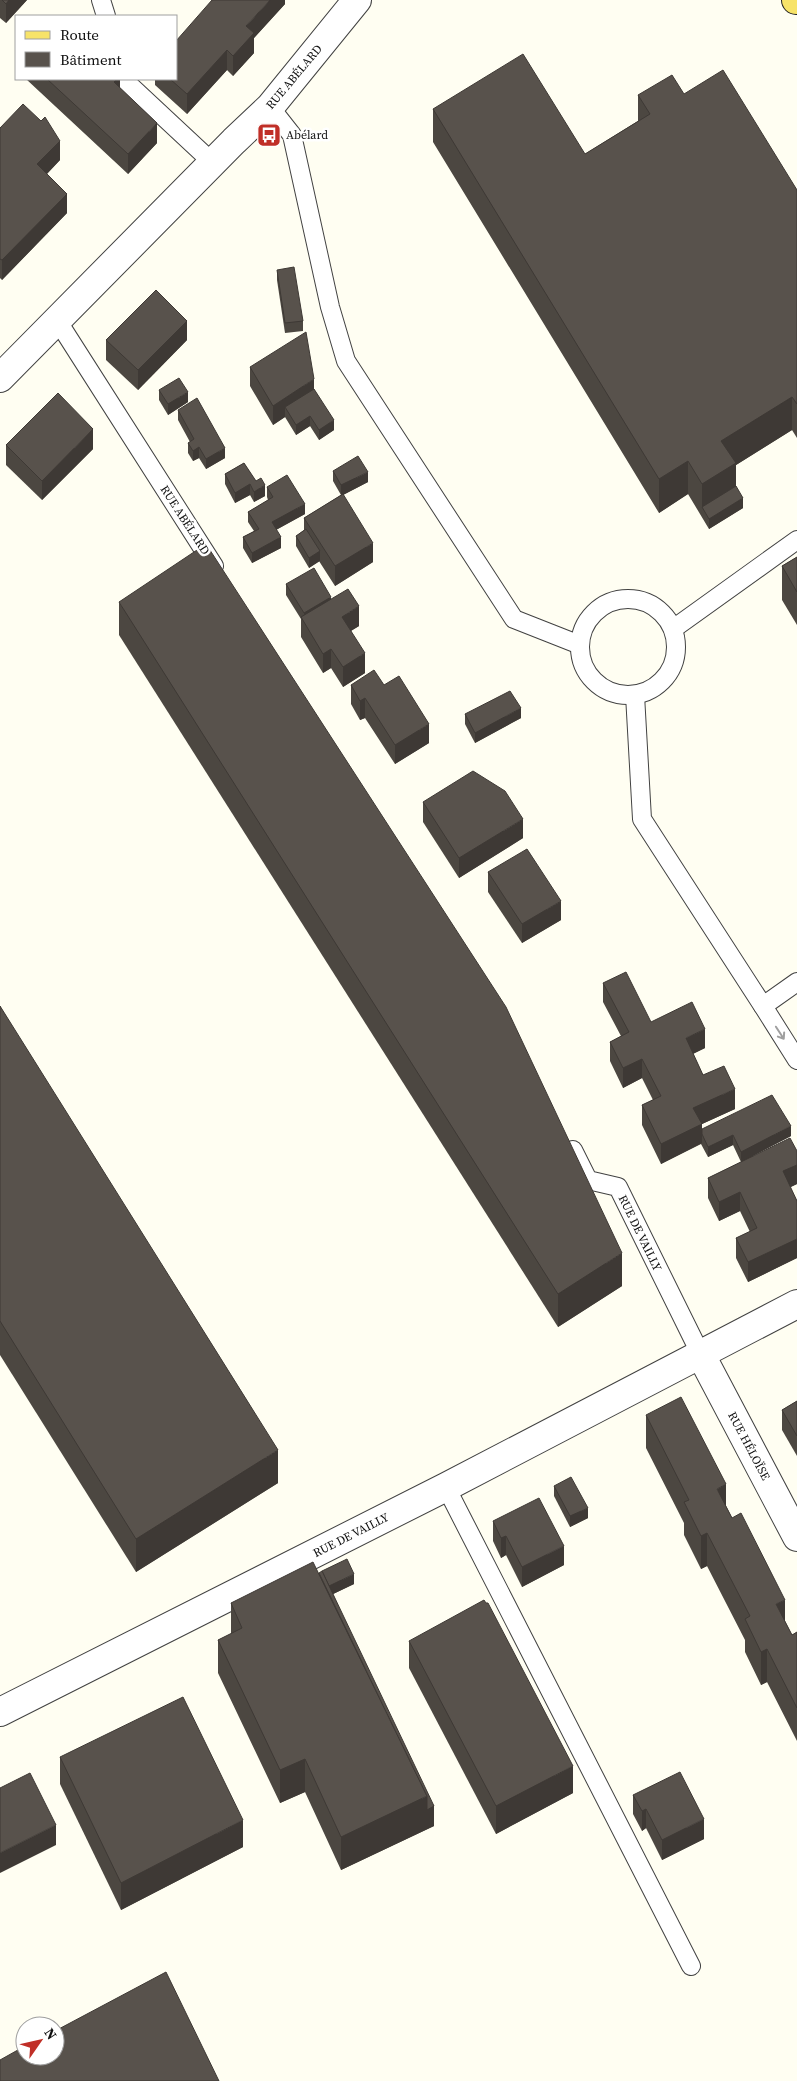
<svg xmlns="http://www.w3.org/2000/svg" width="797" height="2081" font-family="'Source Serif 4',serif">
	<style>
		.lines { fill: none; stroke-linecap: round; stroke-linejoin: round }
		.service-casing { stroke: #424242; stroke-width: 20 }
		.minor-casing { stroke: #424242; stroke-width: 30 }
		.primary-casing { stroke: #202020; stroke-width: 30 }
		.service { stroke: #fff; stroke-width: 18 }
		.minor { stroke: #fff; stroke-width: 28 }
		.primary { stroke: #f7e369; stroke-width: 28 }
		.wall { fill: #4c4741 }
		.shaded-wall { fill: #3e3935 }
		.building { fill: #58524c; stroke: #3e3935 }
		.oneway { stroke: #9f9f9f }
		.labels { text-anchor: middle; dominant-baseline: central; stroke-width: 5; stroke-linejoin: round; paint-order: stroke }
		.street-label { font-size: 12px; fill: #0f0f0f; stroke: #fff }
		.poi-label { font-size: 12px; fill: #0f0f0f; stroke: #fff; text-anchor: start }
	</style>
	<rect width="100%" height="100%" fill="#fffef2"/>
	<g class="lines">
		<g class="service-casing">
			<g id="service">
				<polyline points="101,0 106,16"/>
				<polyline points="123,79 213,163"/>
				<polyline points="270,107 292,135 330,307 346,361 514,619 580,645"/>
				<polyline points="57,320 214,566"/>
				<circle cx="628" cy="647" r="48"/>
				<polyline points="673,629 797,540"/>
				<polyline points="635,695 642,819 763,1006 797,982"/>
				<polyline points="763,1006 797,1060"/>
				<polyline points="573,1150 588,1180 618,1187 701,1355"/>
				<polyline points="446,1487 691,1966"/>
			</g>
		</g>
		<g class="minor-casing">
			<g id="minor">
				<polyline points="0,378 234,141 270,107 357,0"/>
				<polyline points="701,1355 797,1537"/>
				<polyline points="0,1712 446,1487 797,1304"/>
			</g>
		</g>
		<g class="primary-casing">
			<polyline id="primary" points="796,0 797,0"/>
		</g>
		<use href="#service" class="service"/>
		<use href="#minor" class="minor"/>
		<use href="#primary" class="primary"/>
	</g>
	<g class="wall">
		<polygon points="0,0 27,0 6,23 0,18"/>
		<polygon points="285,0 285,4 254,38 254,53 233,76 227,70 187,114 155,85 155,79 176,79"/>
		<polygon points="26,79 120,79 120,88 157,143 128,174"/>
		<polygon points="684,94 797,190 797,438 792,430 736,465 736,486 743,508 709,529 688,494 659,513 433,142 433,109 585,154 638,121 638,95"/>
		<polygon points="0,128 60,160 47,174 67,213 2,280 0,278"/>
		<polygon points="277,270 303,321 303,331 285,333 277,280"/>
		<polygon points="106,340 187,340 138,390 106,360"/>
		<polygon points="250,367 314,389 334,430 319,440 310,426 296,435 285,417 273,425 250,386"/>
		<polygon points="159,390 188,402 168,415 159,400"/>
		<polygon points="178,410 225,458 206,469 199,458 193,461 188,453 188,443 190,442 178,420"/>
		<polygon points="6,445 93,449 42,500 6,465"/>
		<polygon points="244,463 265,496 254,502 250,495 235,503 225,484 225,474"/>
		<polygon points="333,471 368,482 343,495 373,562 335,586 319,561 309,568 296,546 296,536 304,530 304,518 341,495 333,481"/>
		<polygon points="267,487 305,514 276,530 281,548 252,563 243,548 243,537 254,531 248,522 248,512 268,500 267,497"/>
		<polygon points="797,557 797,625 782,600 782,566"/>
		<polygon points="286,584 331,599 359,626 351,631 365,673 343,687 331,668 323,673 301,637 301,619 286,595"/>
		<polygon points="119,602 622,1286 558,1327 119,635"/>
		<polygon points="351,685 384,685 429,743 395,764 365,718 360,720 351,704"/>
		<polygon points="465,714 521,718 475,743 465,724"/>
		<polygon points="423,802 523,838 459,878 423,822"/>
		<polygon points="488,872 561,920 522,943 488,892"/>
		<polygon points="603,983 651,1022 705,1048 693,1054 703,1075 735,1109 702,1124 702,1129 791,1136 753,1156 797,1151 797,1184 790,1187 797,1201 797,1258 748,1282 736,1258 736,1238 750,1232 740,1211 719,1221 708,1198 708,1178 741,1162 733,1145 708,1157 701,1144 661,1164 642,1125 642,1105 653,1100 642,1078 623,1088 610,1061 610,1042 621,1036 603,1002"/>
		<polygon points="0,1006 278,1483 136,1572 0,1355"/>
		<polygon points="797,1401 797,1456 782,1430 782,1410"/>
		<polygon points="646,1415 726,1506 792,1635 797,1632 797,1741 767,1682 761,1685 745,1652 745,1640 707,1566 701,1569 684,1535 684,1523 646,1448"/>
		<polygon points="554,1486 588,1518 570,1527 554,1496"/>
		<polygon points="493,1521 564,1565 522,1587 506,1555 501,1558 493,1541"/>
		<polygon points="319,1573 354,1584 333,1594 434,1826 341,1870 305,1792 280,1803 218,1673 218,1640 231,1634 231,1603"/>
		<polygon points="409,1641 573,1793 496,1834 409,1668"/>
		<polygon points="60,1757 243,1847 121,1910 60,1784"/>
		<polygon points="633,1795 704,1839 662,1860 646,1828 642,1831 633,1814"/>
	</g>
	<g class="shaded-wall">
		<polygon points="9,0 27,0 6,23 6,4"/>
		<polygon points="270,0 285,0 285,4 254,38 254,53 233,76 233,56 246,26"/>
		<polygon points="227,50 227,70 187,114 187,94"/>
		<polygon points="117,79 120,79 120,95 114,82"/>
		<polygon points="157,123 157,143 128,174 128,154"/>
		<polygon points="60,141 60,160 37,184 37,164"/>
		<polygon points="67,194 67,213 2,280 2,260"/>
		<polygon points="187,321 187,340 138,390 138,370"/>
		<polygon points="314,379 314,399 285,407 285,417 273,425 273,406"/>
		<polygon points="188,392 188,402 168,415 168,404"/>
		<polygon points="792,397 792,430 736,465 736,496 702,507 702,484 721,441"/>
		<polygon points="310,416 310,426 296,435 296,425"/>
		<polygon points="334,420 334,430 319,440 319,430"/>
		<polygon points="93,429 93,449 42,500 42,481"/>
		<polygon points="199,447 199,458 193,461 193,451"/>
		<polygon points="225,448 225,458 206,469 206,459"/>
		<polygon points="688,461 688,494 659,513 659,479"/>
		<polygon points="368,472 368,482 341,496 341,485"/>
		<polygon points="250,484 250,495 235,503 235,493"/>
		<polygon points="265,485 265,496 254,502 254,492"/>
		<polygon points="743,498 743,508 709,529 709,519"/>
		<polygon points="305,504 305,514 272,532 272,522"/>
		<polygon points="281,537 281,548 252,563 252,553"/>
		<polygon points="373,543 373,562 335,586 335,566"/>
		<polygon points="320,551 320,561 309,568 309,558"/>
		<polygon points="331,597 331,608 304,622 304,613"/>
		<polygon points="359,606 359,626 342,636 342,617"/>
		<polygon points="331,649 331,668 323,673 323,654"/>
		<polygon points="365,653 365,673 343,687 343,667"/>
		<polygon points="365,698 365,718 360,720 360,701"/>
		<polygon points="521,708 521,718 475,743 475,733"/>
		<polygon points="429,724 429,743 395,764 395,745"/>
		<polygon points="523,819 523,838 459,878 459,858"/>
		<polygon points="561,901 561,920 522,943 522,924"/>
		<polygon points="705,1029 705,1048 686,1057 686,1038"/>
		<polygon points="642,1059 642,1078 623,1088 623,1068"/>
		<polygon points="735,1089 735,1109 702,1124 702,1143 661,1164 661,1144 693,1108"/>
		<polygon points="791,1126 791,1136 741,1162 741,1152"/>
		<polygon points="733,1135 733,1145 708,1157 708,1147"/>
		<polygon points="797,1165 797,1184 783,1191 783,1171"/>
		<polygon points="740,1192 740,1211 719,1221 719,1202"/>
		<polygon points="797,1239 797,1258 748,1282 748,1262"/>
		<polygon points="622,1253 622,1286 558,1327 558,1294"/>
		<polygon points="278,1450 278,1483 136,1572 136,1539"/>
		<polygon points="726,1484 726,1517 717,1489"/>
		<polygon points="588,1508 588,1518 570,1527 570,1516"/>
		<polygon points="707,1533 707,1566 701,1569 701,1536"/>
		<polygon points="506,1536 506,1555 501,1558 501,1538"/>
		<polygon points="564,1546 564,1565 522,1587 522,1567"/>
		<polygon points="354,1574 354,1584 329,1596 329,1586"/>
		<polygon points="785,1600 785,1633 776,1604"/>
		<polygon points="767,1649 767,1682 761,1685 761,1652"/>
		<polygon points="305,1759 305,1792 280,1803 280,1770"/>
		<polygon points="573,1766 573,1793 496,1834 496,1806"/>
		<polygon points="427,1796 434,1806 434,1826 341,1870 341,1837"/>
		<polygon points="646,1809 646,1828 642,1831 642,1811"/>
		<polygon points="704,1819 704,1839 662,1860 662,1840"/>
		<polygon points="243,1820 243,1847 121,1910 121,1883"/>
		<polygon points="56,1825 56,1845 0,1873 0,1853"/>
	</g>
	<g class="building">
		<polygon points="2,0 9,0 6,4"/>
		<polygon points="212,0 270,0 246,26 254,33 233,56 227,50 187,94 170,79 176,79 176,41"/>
		<polygon points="523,54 585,154 650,114 638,95 672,75 684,94 723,70 797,190 797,404 792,397 721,441 736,463 702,484 688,461 659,479 433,109"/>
		<polygon points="47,79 117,79 114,82 157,123 128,154"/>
		<polygon points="23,104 41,121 45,117 60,141 37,164 67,194 2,260 0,259 0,128"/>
		<polygon points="294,267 303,321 285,323 277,270"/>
		<polygon points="156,290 187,321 138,370 106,340"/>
		<polygon points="306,332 314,379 273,406 250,367"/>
		<polygon points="179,378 188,392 168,404 159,390"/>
		<polygon points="314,389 334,420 319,430 310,416 296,425 285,407"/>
		<polygon points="58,393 93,429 42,481 6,445"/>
		<polygon points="197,398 225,448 206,459 199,447 193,451 188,443 194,439 178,410"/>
		<polygon points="358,456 368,472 341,485 333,471"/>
		<polygon points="244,463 256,481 261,478 265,485 254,492 250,484 235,493 225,474"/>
		<polygon points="287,475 305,504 272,522 281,537 252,553 243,537 259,529 248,512 273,497 267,487"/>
		<polygon points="736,486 743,498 709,519 702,507"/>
		<polygon points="343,494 373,543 335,566 304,518"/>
		<polygon points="306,529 320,551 309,558 296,536"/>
		<polygon points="206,544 506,1007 622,1253 558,1294 119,602"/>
		<polygon points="797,557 797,592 782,566"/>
		<polygon points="314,568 331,597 304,613 286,584"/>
		<polygon points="348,589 359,606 342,617 365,653 343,667 331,649 323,654 301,617"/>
		<polygon points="374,670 384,685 399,676 429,724 395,745 365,698 360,701 351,685"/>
		<polygon points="510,691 521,708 475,733 465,714"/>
		<polygon points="473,771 505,791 523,819 459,858 423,802"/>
		<polygon points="527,849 561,901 522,924 488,872"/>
		<polygon points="626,972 651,1022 692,1002 705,1029 686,1038 703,1075 724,1066 735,1089 693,1108 702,1124 661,1144 642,1105 661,1096 642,1059 623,1068 610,1042 629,1032 603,983"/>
		<polygon points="0,1006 278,1450 136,1539 0,1321"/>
		<polygon points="772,1095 791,1126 741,1152 733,1135 708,1147 702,1134 702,1129"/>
		<polygon points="790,1138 797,1151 797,1165 783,1171 797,1201 797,1239 748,1262 736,1238 757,1228 740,1192 719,1202 708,1178"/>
		<polygon points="681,1397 726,1484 717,1489 732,1518 741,1513 785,1600 776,1604 792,1635 797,1632 797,1708 767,1649 761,1652 745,1619 750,1616 707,1533 701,1536 684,1502 689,1500 646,1415"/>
		<polygon points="797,1401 797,1436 782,1410"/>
		<polygon points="571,1477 588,1508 570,1516 554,1486"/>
		<polygon points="539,1498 564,1546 522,1567 506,1536 501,1538 493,1521"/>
		<polygon points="347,1559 354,1574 329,1586 322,1571"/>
		<polygon points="313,1562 427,1796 341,1837 305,1759 280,1770 218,1640 242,1628 231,1603"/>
		<polygon points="322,1571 434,1806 427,1810 427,1796 319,1573"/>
		<polygon points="484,1600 486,1603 488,1603 573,1766 496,1806 409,1641"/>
		<polygon points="183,1697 243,1820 121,1883 60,1757"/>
		<polygon points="680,1772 704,1819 662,1840 646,1809 642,1811 633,1795"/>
		<polygon points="30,1773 56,1825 0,1853 0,1788"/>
		<polygon points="166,1972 219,2081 0,2081 0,2060 25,2046 25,2056 55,2056 55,2031"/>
	</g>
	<defs><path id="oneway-shaft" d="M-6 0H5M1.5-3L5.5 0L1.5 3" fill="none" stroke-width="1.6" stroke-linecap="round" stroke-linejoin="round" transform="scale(1.25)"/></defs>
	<use class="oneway" href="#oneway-shaft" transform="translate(780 1033) rotate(57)"/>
	<defs>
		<g id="bus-square" transform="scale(1.25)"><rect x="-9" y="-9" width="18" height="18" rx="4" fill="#c02f27" stroke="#fff"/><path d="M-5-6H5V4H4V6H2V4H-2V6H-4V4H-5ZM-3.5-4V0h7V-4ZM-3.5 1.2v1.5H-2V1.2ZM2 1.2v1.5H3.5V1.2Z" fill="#fff"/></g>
	</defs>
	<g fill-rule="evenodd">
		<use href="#bus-square" x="269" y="135"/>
	</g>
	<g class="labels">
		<g class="street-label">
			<text transform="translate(294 77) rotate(-50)">RUE ABÉLARD</text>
			<text transform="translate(185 520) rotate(57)">RUE ABÉLARD</text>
			<text transform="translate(640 1233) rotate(64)">RUE DE VAILLY</text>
			<text transform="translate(749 1446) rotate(62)">RUE HÉLOÏSE</text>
			<text transform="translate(351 1535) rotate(-27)">RUE DE VAILLY</text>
		</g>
		<g class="poi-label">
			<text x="286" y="135">Abélard</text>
		</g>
	</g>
	<rect x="15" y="15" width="162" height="65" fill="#ffffff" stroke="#9f9f9f"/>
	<rect x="25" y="31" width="25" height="8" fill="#f7e369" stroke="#9f9f9f"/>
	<text x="60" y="40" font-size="15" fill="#0f0f0f">Route</text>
	<rect x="25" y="52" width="25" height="15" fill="#58524c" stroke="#9f9f9f"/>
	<text x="60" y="65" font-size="15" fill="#0f0f0f">Bâtiment</text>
	<g transform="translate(40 2041) rotate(56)"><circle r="24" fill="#ffffff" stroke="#9f9f9f"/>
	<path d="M0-4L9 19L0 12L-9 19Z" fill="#c02f27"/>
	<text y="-8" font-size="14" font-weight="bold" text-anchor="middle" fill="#0f0f0f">N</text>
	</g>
</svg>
